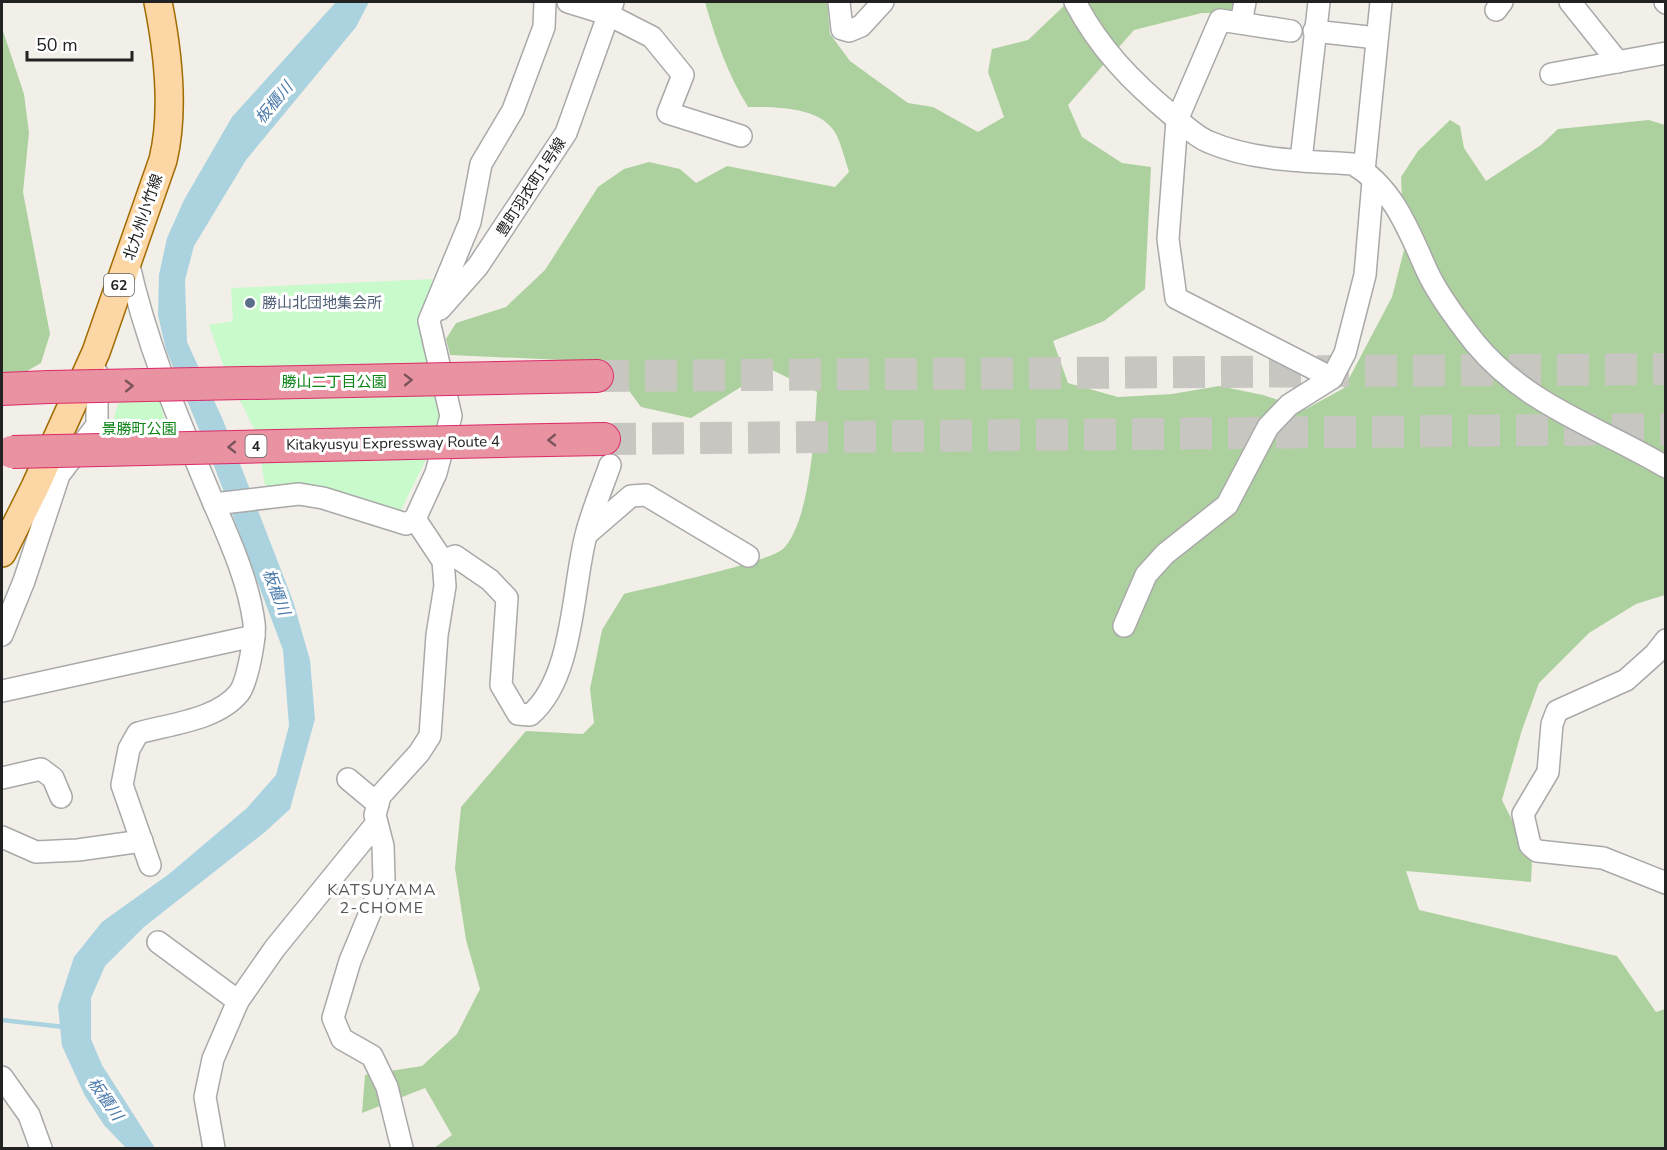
<svg xmlns="http://www.w3.org/2000/svg" width="1667" height="1150" font-family="'Nunito Sans','Noto Sans JP',sans-serif">
	<style>
		.forest { fill: #add19e }
		.park { fill: #c8facc }
		.water { fill: #aad3df }
		.lines { fill: none; stroke-linecap: round; stroke-linejoin: round }
		.stream { stroke: #aad3df; stroke-width: 4.5 }
		.highway-tunnel { stroke: #c8c6c1; stroke-width: 32; stroke-dasharray: 32 16; stroke-linecap: butt }
		.minor-casing { stroke: #a9a9a9; stroke-width: 24 }
		.major-casing { stroke: #a06b00; stroke-width: 30 }
		.highway-casing { stroke: #dc2a67; stroke-width: 34 }
		.minor { stroke: #fff; stroke-width: 21 }
		.major { stroke: #fcd6a4; stroke-width: 27 }
		.highway { stroke: #e892a2; stroke-width: 32 }
		.highway-bridge-casing { stroke: #dc2a67; stroke-width: 34; stroke-linecap: butt }
		.highway-bridge { stroke: #e892a2; stroke-width: 32 }
		.oneway { stroke: #7b545c }
		.service-dot { fill: #5c6f8a; stroke: #fff; stroke-width: 2 }
		.labels { text-anchor: middle; dominant-baseline: central; stroke-width: 6; stroke-linejoin: round; paint-order: stroke }
		.shield { fill: #fff; stroke: #646464; stroke-width: 1.5 }
		.shield-label { font-size: 14px; font-weight: bold; fill: #222 }
		.street-label { font-size: 15px; fill: #222; stroke: #fff }
		.service-label { font-size: 15px; fill: #4e5e75; stroke: #fff; text-anchor: start }
		.park-label { font-size: 15px; fill: #0c8416; stroke: #fff }
		.water-label { font-size: 16px; font-style: italic; fill: #4a7aab; stroke: #fff }
		.neighbourhood-label { font-size: 16px; letter-spacing: 1.5px; fill: #555; stroke: #fff }
	</style>
	<rect width="100%" height="100%" fill="#f2efe9"/>
	<g class="forest">
		<path d="M705 2H827L830 34 850 61 908 103 933 107 978 132 1004 117 988 72 992 49 1028 40 1068 2H1236L1234 13H1202L1134 30 1068 105 1082 137 1122 163 1151 167 1145 289 1104 321 1053 341 1068 383 1118 397 1172 394 1219 386 1263 395 1306 409 1344 388 1392 297 1404 250 1401 177 1418 151 1450 120 1460 126 1464 148 1486 181 1541 145 1558 129 1649 120 1665 125V595L1636 604 1589 633 1539 683 1522 730 1502 800 1532 860 1531 882 1406 871 1419 910 1617 956 1656 1012 1665 1009V1148H434L452 1135 425 1088 362 1113 365 1075 422 1066 457 1034 480 989 466 940 455 868 461 807 526 731 583 734 594 723 590 689 602 630 624 594C651 587 770 563 784 548 810 520 815 431 817 392L770 369 691 418 641 407 608 362 450 355 446 339 456 323 506 307 545 270 598 187 624 169 649 162 680 169 696 183 727 166 835 187 849 172C845 160 842 147 837 136 823 106 775 107 748 107 728 75 715 38 705 2Z"/>
		<polygon points="2,28 24,94 29,133 23,192 50,334 41,363 27,371 2,373"/>
	</g>
	<g class="park">
		<polygon points="433,279 421,316 422,339 442,427 399,514 394,515 265,485 256,433 225,370 209,325 233,321 231,288"/>
		<polygon points="129,372 158,396 174,453 99,462"/>
	</g>
	<polygon class="water" points="336,2 369,2 356,27 246,160 194,246 185,280 187,342 223,420 293,601 310,660 315,719 290,809 265,832 144,927 105,966 91,998 91,1039 102,1065 155,1148 126,1148 104,1125 85,1096 62,1046 58,1006 74,957 102,922 169,874 247,808 276,775 289,726 283,650 213,463 166,350 158,315 159,275 167,238 184,200 232,117"/>
	<g class="lines">
		<polyline class="stream" points="2,1020 64,1027"/>
		<g class="highway-tunnel">
			<polyline points="597,376 1666,369"/>
			<polyline points="604,439 1666,429"/>
		</g>
		<g class="minor-casing">
			<g id="minor">
				<polyline points="568,2 607,14 652,37 683,75 668,113 741,136"/>
				<polyline points="839,2 842,29 849,31 861,26 883,2"/>
				<path d="M1075 2C1099 48 1132 82 1172 115 1183 124 1196 137 1209 142 1253 161 1305 161 1353 164 1393 187 1409 231 1427 271 1437 293 1460 324 1475 343 1527 406 1599 427 1666 467"/>
				<polyline points="1570,2 1618,62"/>
				<polyline points="1665,2 1666,3"/>
				<polyline points="1496,10 1502,2"/>
				<polyline points="1241,23 1245,2"/>
				<polyline points="1291,31 1220,20 1177,120 1168,239 1176,298 1332,378"/>
				<polyline points="1314,31 1377,38"/>
				<polyline points="1551,74 1666,53"/>
				<polyline points="1301,160 1319,2"/>
				<polyline points="1364,171 1381,2"/>
				<path d="M128 261C145 339 175 411 206 485 224 528 248 576 254 623 256 637 247 683 239 693 217 720 170 724 138 733L129 749 122 785 150 865"/>
				<polyline points="440,309 478,266 566,133 613,2"/>
				<polyline points="214,504 299,494 323,498 406,524 415,519"/>
				<polyline points="587,534 631,496 646,495 748,556"/>
				<path d="M443 561 455 556 490 580 507 598 501 685 518 714 530 715C574 678 572 589 586 535 592 511 602 488 610 465"/>
				<polyline points="1124,626 1146,575 1165,554 1227,505 1268,427 1289,405 1332,378 1345,353 1365,275 1373,181"/>
				<polyline points="2,635 24,581 59,475 97,425 97,373"/>
				<polyline points="1666,640 1655,654 1626,680 1557,711 1552,724 1548,772 1523,814 1530,845 1537,851 1603,858 1666,883"/>
				<polyline points="2,691 254,636"/>
				<polyline points="2,778 41,769 53,778 61,797"/>
				<polyline points="348,779 378,804"/>
				<polyline points="2,837 36,852 78,850 142,841"/>
				<polyline points="158,942 238,1001"/>
				<polyline points="2,1077 29,1115 41,1148"/>
				<polyline points="214,1148 205,1097 213,1059 238,1001 275,948 376,824"/>
				<polyline points="402,1148 387,1087 372,1056 342,1039 333,1018 350,961 384,879 383,846 375,815 380,796 419,753 430,736 437,635 445,586 443,561 415,519 436,473 451,416 429,321 470,222 481,164 513,110 544,27 545,2"/>
			</g>
		</g>
		<g class="major-casing">
			<path id="major" d="M2 553 35 487 96 352 163 160C175 110 168 52 158 2"/>
		</g>
		<g class="highway-casing">
			<g id="highway">
				<polyline points="499,378 597,376"/>
				<polyline points="2,389 49,387"/>
				<polyline points="500,441 604,439"/>
			</g>
		</g>
		<use href="#minor" class="minor"/>
		<use href="#major" class="major"/>
		<use href="#highway" class="highway"/>
		<g class="highway-bridge-casing">
			<g id="highway-bridge">
				<polyline points="49,387 499,378"/>
				<polyline points="12,452 500,441"/>
			</g>
		</g>
		<use href="#highway-bridge" class="highway-bridge"/>
	</g>
	<defs><path id="oneway-chevron" d="M-2-3.5L2.5 0L-2 3.5" fill="none" stroke-width="1.6" stroke-linecap="round" stroke-linejoin="round" transform="scale(1.5)"/></defs>
	<g class="oneway">
		<use href="#oneway-chevron" transform="translate(408 380) rotate(-1)"/>
		<use href="#oneway-chevron" transform="translate(129 386) rotate(-1)"/>
		<use href="#oneway-chevron" transform="translate(552 440) rotate(179)"/>
		<use href="#oneway-chevron" transform="translate(232 447) rotate(179)"/>
	</g>
	<circle class="service-dot" cx="250" cy="303" r="6"/>
	<g class="labels">
		<g class="shield">
			<rect x="104" y="274" width="30" height="22" rx="4.5"/>
			<rect x="245.5" y="435" width="21" height="22" rx="4.5"/>
		</g>
		<g class="shield-label">
			<text x="119" y="285">62</text>
			<text x="256" y="446">4</text>
		</g>
		<g class="street-label">
			<text transform="translate(531 187) rotate(-57)">豊町羽衣町1号線</text>
			<text transform="translate(143 217) rotate(-71)">北九州小竹線</text>
			<text transform="translate(393 443) rotate(-1)">Kitakyusyu Expressway Route 4</text>
		</g>
		<g class="service-label">
			<text x="262" y="303">勝山北団地集会所</text>
		</g>
		<g class="park-label">
			<text x="334" y="382">勝山二丁目公園</text>
			<text x="139" y="429">景勝町公園</text>
		</g>
		<g class="water-label">
			<text transform="translate(274 103) rotate(-50)">板櫃川</text>
			<text transform="translate(276 592) rotate(69)">板櫃川</text>
			<text transform="translate(105 1099) rotate(55)">板櫃川</text>
		</g>
		<g class="neighbourhood-label">
			<text x="382" y="890">KATSUYAMA<tspan x="382" dy="18">2-CHOME</tspan></text>
		</g>
	</g>
	<rect width="1667" height="1150" fill="none" stroke="#222222" stroke-width="6"/>
	<path d="M27 51v9h105v-9" fill="none" stroke="#222222" stroke-width="3"/>
	<text x="36" y="51" font-size="18" fill="#222222" stroke="#ffffff" stroke-width="4.5" paint-order="stroke">50 m</text>
</svg>
